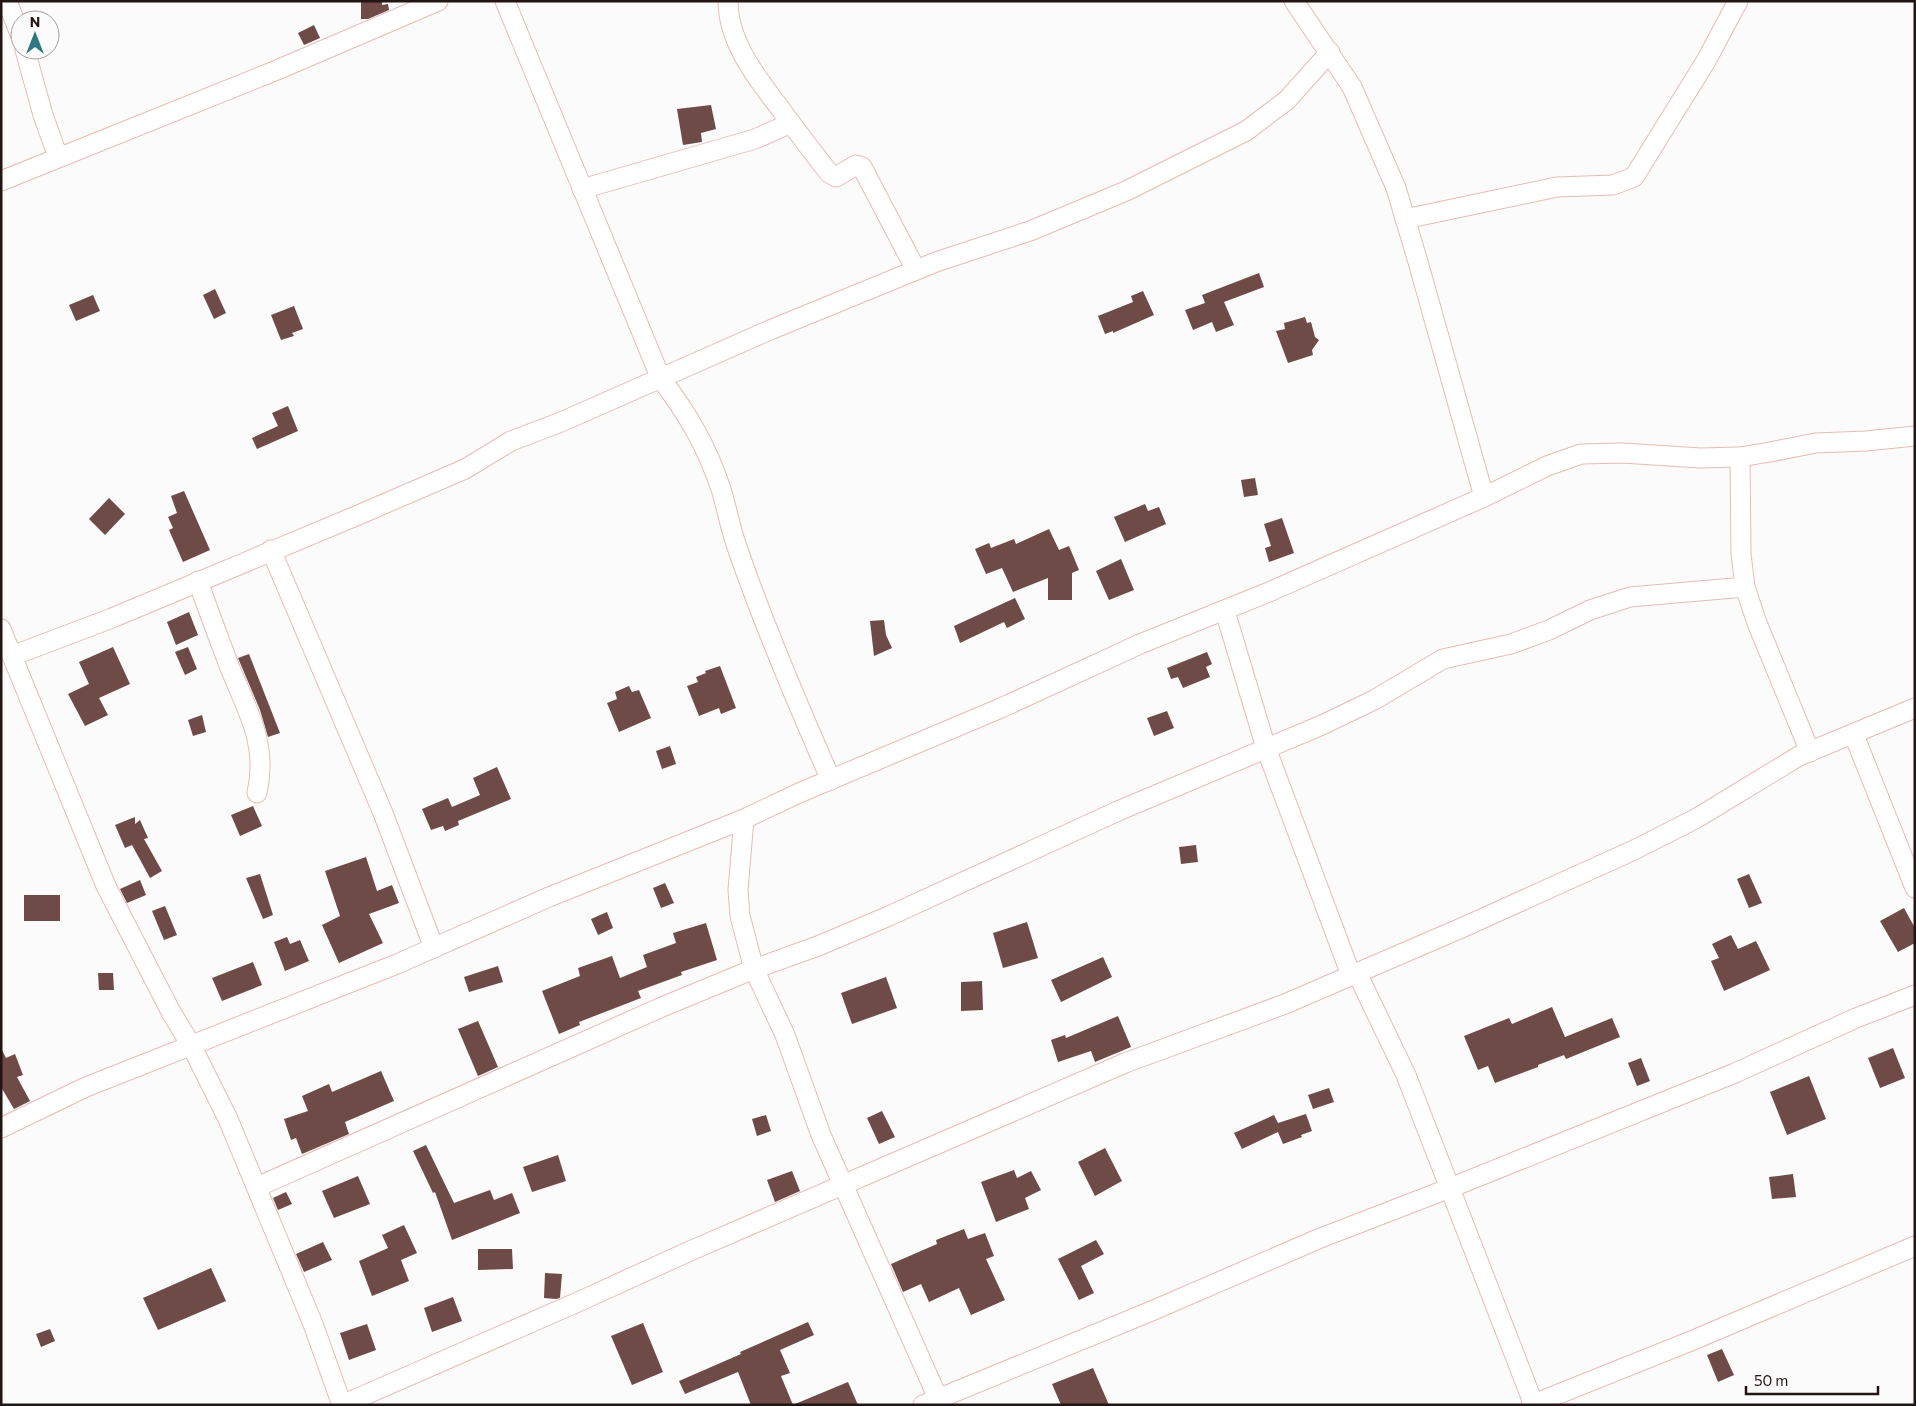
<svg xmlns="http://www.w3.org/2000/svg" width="1916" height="1406" font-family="Commissioner,sans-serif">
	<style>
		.building { fill: #6e4b46 }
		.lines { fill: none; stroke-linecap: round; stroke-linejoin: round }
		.minor-casing { stroke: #e6bcb6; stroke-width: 21 }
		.minor { stroke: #fff; stroke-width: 19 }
	</style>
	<rect width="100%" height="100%" fill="#fbfbfb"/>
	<g class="building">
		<polygon points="361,1 382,1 382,5 388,4 389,10 368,19 361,19"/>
		<polygon points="314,25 320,38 304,45 298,33"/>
		<polygon points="711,105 716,129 701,133 702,142 683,145 677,109"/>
		<polygon points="1259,273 1264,287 1224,302 1234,325 1216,332 1212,322 1193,330 1185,310 1205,303 1202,295"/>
		<polygon points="215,289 226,313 214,319 203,295"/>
		<polygon points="1143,291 1154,315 1113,333 1113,331 1105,334 1098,316 1133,302 1131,296"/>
		<polygon points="93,295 100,311 76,321 69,305"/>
		<polygon points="294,306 303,329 292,333 294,336 281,340 271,315"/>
		<polygon points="1305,317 1307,323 1311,322 1315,337 1319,340 1312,350 1313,355 1288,363 1276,331 1285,329 1284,323"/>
		<polygon points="288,406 298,431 257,449 252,438 278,426 272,413"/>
		<polygon points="1255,478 1258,495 1244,497 1241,480"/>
		<polygon points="184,491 210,550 183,562 169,530 173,528 168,517 177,513 171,496"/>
		<polygon points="109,498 125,514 105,535 89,519"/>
		<polygon points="1145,504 1148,511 1159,507 1166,524 1125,542 1114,517"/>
		<polygon points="1282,518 1294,553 1269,562 1265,548 1271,546 1264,524"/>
		<polygon points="1049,529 1059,550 1069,546 1079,570 1072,573 1072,600 1048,600 1048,578 1013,592 1002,568 986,574 975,549 989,543 991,548 1014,539 1016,544"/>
		<polygon points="1121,559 1134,590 1109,600 1096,571"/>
		<polygon points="1015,598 1025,619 1007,628 1004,622 960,643 954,626"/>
		<polygon points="189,612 198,635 176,645 167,622"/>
		<polygon points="884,620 886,635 892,648 874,656 870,621"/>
		<polygon points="113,647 130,684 99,698 108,715 85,726 68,694 89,684 79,662"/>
		<polygon points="188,647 197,669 185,675 175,652"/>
		<polygon points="1207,652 1212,664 1206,667 1210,677 1183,688 1178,677 1171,679 1167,668"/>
		<polygon points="249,654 280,733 268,737 260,710 238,658"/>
		<polygon points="720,666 736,708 721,714 719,708 699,716 687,686 698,682 696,677 706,673 705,671"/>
		<polygon points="629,686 632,692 639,690 651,718 619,732 607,703 617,699 615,692"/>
		<polygon points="1167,711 1174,728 1154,736 1147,718"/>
		<polygon points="202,715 206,732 193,736 188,720"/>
		<polygon points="670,746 676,764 662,769 656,751"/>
		<polygon points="497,767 511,799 458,821 459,825 445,831 443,826 431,830 422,809 448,798 452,807 480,795 473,778"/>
		<polygon points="253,806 262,826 240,836 231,815"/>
		<polygon points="135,817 135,824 140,820 148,838 144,839 162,871 150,878 132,845 125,848 115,825"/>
		<polygon points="1196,845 1198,862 1181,864 1179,847"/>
		<polygon points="366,857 377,891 392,885 399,903 369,914 383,943 339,963 322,925 340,916 325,871"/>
		<polygon points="260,874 273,915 263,919 246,878"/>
		<polygon points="1749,874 1762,903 1749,908 1737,879"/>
		<polygon points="140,880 146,895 127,903 120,889"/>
		<polygon points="665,883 674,903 661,908 653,888"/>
		<rect x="24" y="895" width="36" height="26"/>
		<polygon points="165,906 177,935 164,940 152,911"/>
		<polygon points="1904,908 1915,928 1915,943 1898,952 1880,921"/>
		<polygon points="607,912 613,928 598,935 591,919"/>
		<polygon points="1027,922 1038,958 1003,968 993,933"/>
		<polygon points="706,923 717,960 681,972 682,975 638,991 641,998 579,1022 580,1025 559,1034 542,991 580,976 578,968 612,956 620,978 647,967 643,955 676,943 673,933"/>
		<polygon points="1731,935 1738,949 1756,941 1770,970 1724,991 1711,961 1719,958 1712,944"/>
		<polygon points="287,937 290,944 300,940 309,961 285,971 274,942"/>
		<polygon points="1103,957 1112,977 1061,1002 1051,980"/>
		<polygon points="253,962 262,985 222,1001 212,978"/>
		<polygon points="498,966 503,982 469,992 464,977"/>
		<polygon points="98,973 113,973 114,990 99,990"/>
		<polygon points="886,977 897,1008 852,1024 841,993"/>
		<polygon points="982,981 983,1010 961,1011 961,982"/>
		<polygon points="1552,1007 1565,1037 1612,1018 1620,1037 1566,1059 1564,1055 1538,1065 1538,1067 1495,1083 1488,1066 1478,1070 1464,1036 1509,1018 1512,1024"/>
		<polygon points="1118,1016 1131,1047 1095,1062 1091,1051 1058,1062 1051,1040 1065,1035 1066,1038"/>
		<polygon points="478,1021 498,1067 478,1076 458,1029"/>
		<polygon points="1,1048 6,1058 15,1054 23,1075 17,1077 30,1101 14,1109 1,1087"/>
		<polygon points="1893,1048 1905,1078 1880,1088 1868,1058"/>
		<polygon points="1641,1058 1650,1081 1637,1086 1628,1063"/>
		<polygon points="381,1071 394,1101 345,1122 349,1134 302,1154 296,1138 291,1140 284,1119 308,1111 302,1096 329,1084 332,1092"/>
		<polygon points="1809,1076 1826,1119 1787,1135 1770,1092"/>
		<polygon points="1329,1088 1334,1102 1313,1109 1308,1095"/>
		<polygon points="882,1111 895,1137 879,1144 867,1118"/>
		<polygon points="1306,1114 1312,1131 1301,1135 1302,1137 1283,1144 1278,1132 1242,1149 1234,1133 1274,1115 1278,1123"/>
		<polygon points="766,1115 771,1131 757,1136 752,1119"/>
		<polygon points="426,1145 454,1203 490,1190 494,1200 512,1193 520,1213 452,1240 435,1192 433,1193 413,1151"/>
		<polygon points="1105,1148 1122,1181 1095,1196 1078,1162"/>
		<polygon points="558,1155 566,1181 532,1192 523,1167"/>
		<polygon points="1014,1170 1017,1178 1031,1171 1041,1190 1025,1198 1029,1209 996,1222 981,1182"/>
		<polygon points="792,1171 800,1191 775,1202 767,1180"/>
		<polygon points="1793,1174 1796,1197 1772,1199 1769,1177"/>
		<polygon points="358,1176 370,1204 334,1218 322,1191"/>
		<polygon points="286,1192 292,1204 278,1210 273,1198"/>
		<polygon points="404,1225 417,1253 401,1260 409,1281 372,1296 359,1261 388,1248 382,1235"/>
		<polygon points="964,1229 968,1239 985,1233 994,1256 986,1259 1005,1300 971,1315 959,1288 929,1302 921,1284 903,1292 891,1264 937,1244 936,1240"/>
		<polygon points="1096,1240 1104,1254 1081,1266 1094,1293 1079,1300 1058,1259"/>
		<polygon points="323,1242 332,1260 304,1272 296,1254"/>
		<polygon points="478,1249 512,1249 513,1269 478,1270"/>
		<polygon points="211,1268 226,1301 158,1330 143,1298"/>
		<polygon points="545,1273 562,1274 560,1298 556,1299 544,1298"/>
		<polygon points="453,1297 462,1321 432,1332 424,1308"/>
		<polygon points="808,1322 814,1335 780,1350 790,1373 781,1376 793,1405 751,1405 738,1372 685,1394 679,1381 741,1354 740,1352"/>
		<polygon points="643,1323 663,1372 632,1385 611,1336"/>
		<polygon points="367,1324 376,1350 349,1360 340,1333"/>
		<polygon points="50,1329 55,1341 41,1347 36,1334"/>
		<polygon points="1722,1349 1734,1375 1718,1382 1707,1355"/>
		<polygon points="1093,1368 1109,1405 1061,1405 1052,1384"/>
		<polygon points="848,1382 858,1405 795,1405 795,1404"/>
	</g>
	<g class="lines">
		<g class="minor-casing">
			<g id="minor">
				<polyline points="7,1 20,34"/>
				<path d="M505 1 661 379C688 414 707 447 721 489 727 508 730 528 737 547 764 626 797 703 831 780"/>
				<path d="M728 1C728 43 758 79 782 111 797 132 813 152 829 173L836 177 856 165 862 167 916 270"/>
				<polyline points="1294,1 1352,87 1396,188 1418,262 1484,497"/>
				<polyline points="25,50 43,115 58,157"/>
				<polyline points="1,181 277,70 438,1"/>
				<polyline points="582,189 755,139 791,123"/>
				<polyline points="1405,219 1557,187 1613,185 1634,177 1706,61 1738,1"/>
				<polyline points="1740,457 1741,554 1745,587 1757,623 1810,752"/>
				<polyline points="271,550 383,813 434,948"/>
				<path d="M198 581C208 610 219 639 230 668 248 712 268 744 257 793"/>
				<polyline points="1225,611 1266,748 1351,975"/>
				<polyline points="1,629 106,886 171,1012 191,1045 228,1119 313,1324 342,1405"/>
				<polyline points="12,656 112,618 356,516 465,469 511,441 561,422 770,330 936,262 1030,231 1126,191 1246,131 1287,100 1330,52"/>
				<polyline points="1854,735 1915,888"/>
				<polyline points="1357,973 1406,1075 1534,1405"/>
				<polyline points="1,1128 86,1087 397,964 549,897 744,819 799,793 1001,708 1140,644 1269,592 1484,497 1547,466 1581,454 1622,453 1700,458 1740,457 1770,452 1816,443 1866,441 1915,436"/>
				<polyline points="257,1187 662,1007 754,969 740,916 738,890 744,819"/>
				<polyline points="342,1405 578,1302 690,1251 1125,1063 1285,1004 1466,926 1634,850 1697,818 1799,756 1915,708"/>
				<polyline points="923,1405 1154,1310 1318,1239 1450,1188 1735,1073 1856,1018 1915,995"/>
				<polyline points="941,1405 821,1135 785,1035 754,969 818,946 889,916 1118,811 1322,725 1374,700 1443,659 1511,644 1549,630 1590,610 1630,597 1745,587"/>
				<polyline points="1531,1405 1691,1341 1915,1246"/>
			</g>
		</g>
		<use href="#minor" class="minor"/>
	</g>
	<rect width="1916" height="1406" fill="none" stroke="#231513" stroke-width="5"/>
	<g transform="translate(35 35)"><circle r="24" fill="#fbfbfb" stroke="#a59f9e"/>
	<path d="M0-4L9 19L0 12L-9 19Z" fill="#2f7780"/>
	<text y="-8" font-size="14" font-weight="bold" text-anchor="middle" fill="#231513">N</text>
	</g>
	<path d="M1746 1386v8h132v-8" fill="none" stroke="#231513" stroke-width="2.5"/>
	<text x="1754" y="1386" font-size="15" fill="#231513" stroke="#fbfbfb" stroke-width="4" paint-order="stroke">50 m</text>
</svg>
